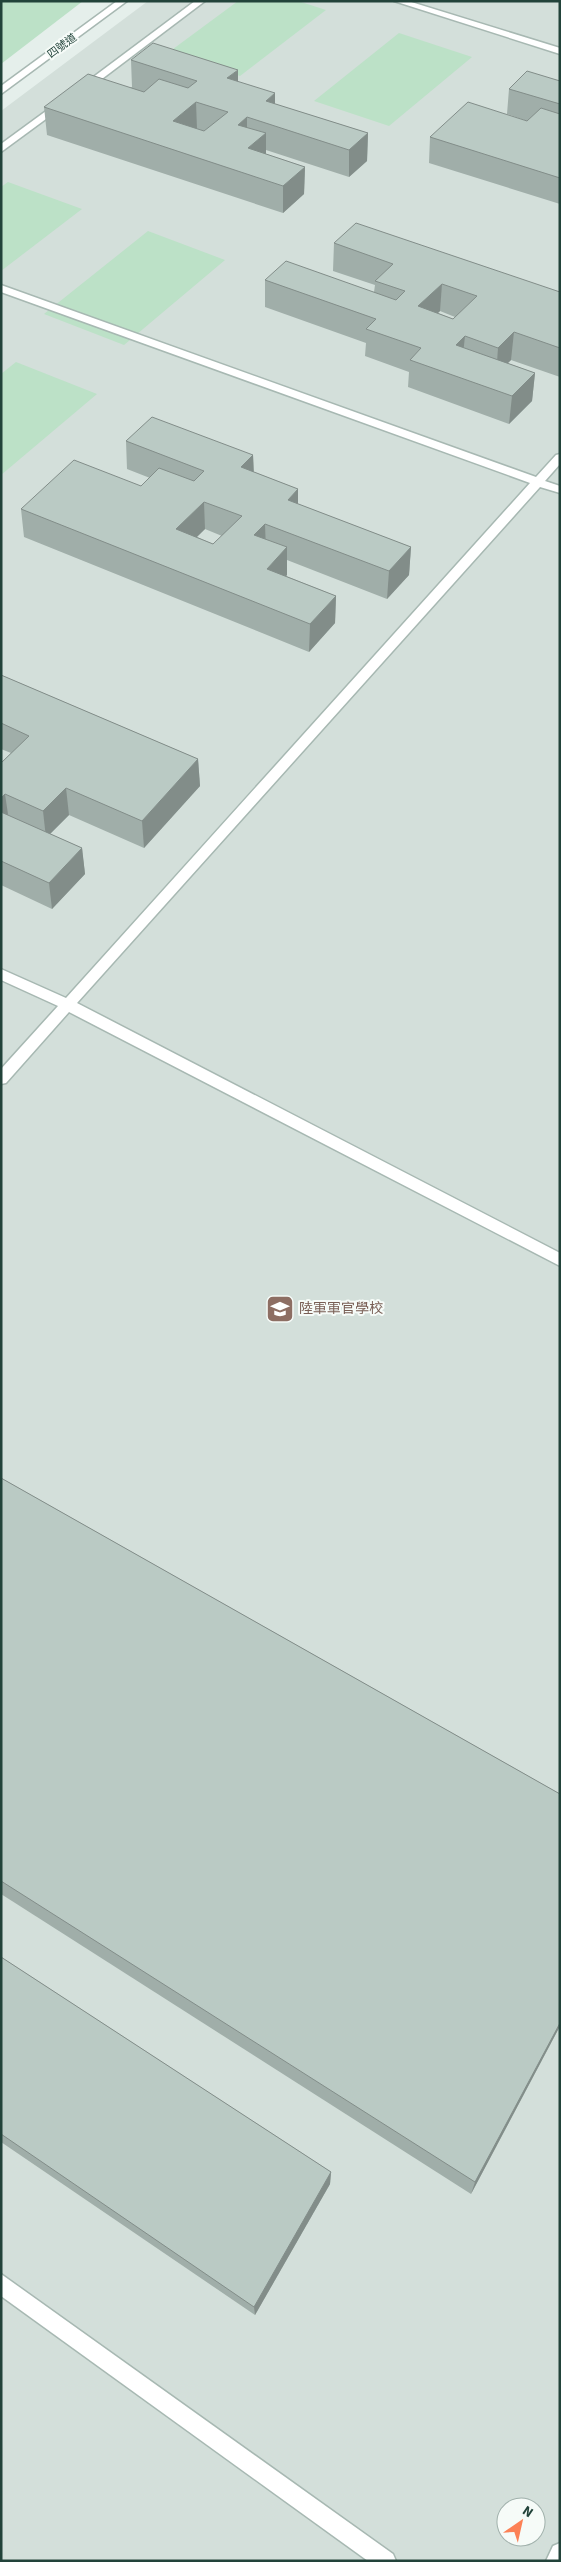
<svg xmlns="http://www.w3.org/2000/svg" width="561" height="2562" font-family="'Source Sans 3','Noto Sans TC',sans-serif">
	<style>
		.built { fill: #d3dfda; fill-rule: evenodd }
		.green { fill: #bce1c7 }
		.lines { fill: none; stroke-linecap: round; stroke-linejoin: round }
		.minor-casing { stroke: #a7b8b2; stroke-width: 3 }
		.minor { fill: #fff; fill-rule: evenodd }
		.wall { fill: #a0aea9; fill-rule: evenodd }
		.shaded-wall { fill: #828d89 }
		.building { fill: #bacac4; stroke: #828d89; fill-rule: evenodd }
		.labels { text-anchor: middle; dominant-baseline: central; stroke-width: 4; stroke-linejoin: round; paint-order: stroke }
		.far-street-label { font-size: 11px; fill: #22433a; stroke: #f6fbf8 }
		.education-label { font-size: 14px; fill: #785e54; stroke: #f6fbf8; text-anchor: start }
	</style>
	<rect width="100%" height="100%" fill="#e5efeb"/>
	<path class="built" d="M148 1H560V2561H1V111ZM506 2507H536V2537H506Z"/>
	<g class="green">
		<polygon points="1,1 83,1 1,64"/>
		<polygon points="238,1 298,1 326,10 240,76 169,52"/>
		<polygon points="399,33 472,57 389,126 314,101"/>
		<polygon points="8,182 82,209 1,271 1,187"/>
		<polygon points="148,231 225,260 124,345 44,314"/>
		<polygon points="16,362 97,394 1,475 1,374"/>
	</g>
	<g class="lines">
		<g class="minor-casing">
			<g id="minor">
				<polygon points="117,1 127,1 1,94 1,86"/>
				<polygon points="195,1 205,1 86,91 80,91 80,87"/>
				<polygon points="394,1 408,1 560,48 560,54"/>
				<polygon points="57,103 65,105 1,152 1,144"/>
				<polygon points="1,285 536,477 556,455 560,454 560,464 545,481 560,486 560,493 540,487 77,1003 560,1253 560,1266 69,1012 6,1083 1,1084 1,1069 58,1006 1,980 1,969 66,998 530,483 1,292"/>
				<polygon points="1,2274 393,2554 396,2561 368,2561 1,2296"/>
				<polygon points="560,2543 560,2561 546,2561 553,2546"/>
			</g>
		</g>
		<use href="#minor" class="minor"/>
	</g>
	<g class="wall">
		<polygon points="131,60 238,82 275,104 368,133 367,161 349,177 266,150 266,154 305,167 304,194 283,213 47,135 44,107 132,87"/>
		<polygon points="560,81 560,204 429,163 430,137 527,121 507,114 509,89"/>
		<path d="M334 243 560 292V377L511 360 507 363 535 373 532 401 509 424 408 387 409 372 365 356 366 343 265 307V280L374 292 375 285 333 271ZM440 311 455 317 453 319 438 313Z"/>
		<path d="M126 441 253 455 254 472 298 489V504L411 547 409 575 387 599 287 560V575L286 576 336 596 335 623 309 652 24 537 21 509 141 486 150 478 127 469ZM205 529 222 536 213 544 197 537Z"/>
		<polygon points="1,675 198,759 200,786 144,848 69,815 50,834 82,848 85,874 52,909 1,885 1,763 11,753 1,749"/>
		<polygon points="1,1478 560,1794 560,2026 471,2194 1,1894"/>
		<polygon points="1,1957 331,2172 330,2184 255,2315 1,2142"/>
	</g>
	<g class="shaded-wall">
		<polygon points="238,70 238,97 227,78"/>
		<polygon points="275,93 275,120 266,101"/>
		<polygon points="196,102 197,129 173,121"/>
		<polygon points="247,117 247,144 238,125"/>
		<polygon points="266,133 266,161 248,148"/>
		<polygon points="368,133 367,161 349,177 349,150"/>
		<polygon points="305,167 304,194 283,213 283,186"/>
		<polygon points="442,284 440,311 416,334 418,306"/>
		<polygon points="514,332 511,360 496,376 498,348"/>
		<polygon points="465,336 462,364 456,345"/>
		<polygon points="535,373 532,401 509,424 512,396"/>
		<polygon points="253,455 254,483 241,467"/>
		<polygon points="298,489 298,516 288,500"/>
		<polygon points="204,502 205,529 177,556 176,529"/>
		<polygon points="265,524 266,551 254,535"/>
		<polygon points="287,547 287,575 267,596 267,569"/>
		<polygon points="411,547 409,575 387,599 389,571"/>
		<polygon points="336,596 335,623 309,652 310,624"/>
		<polygon points="198,759 200,786 144,848 142,821"/>
		<polygon points="66,788 69,815 46,838 43,811"/>
		<polygon points="5,794 9,821 1,829 1,798"/>
		<polygon points="82,848 85,874 52,909 49,883"/>
		<polygon points="560,2023 560,2026 471,2194 475,2182"/>
		<polygon points="331,2172 330,2184 255,2315 254,2307"/>
	</g>
	<g class="building">
		<path d="M153 43 238 70 227 78 275 93 266 101 368 133 349 150 247 117 238 125 266 133 248 148 305 167 283 186 44 107 88 74 144 92 159 79 188 88 197 81 131 60ZM196 102 228 112 204 131 173 121Z"/>
		<polygon points="527,71 560,81 560,104 509,89"/>
		<polygon points="468,102 527,121 541,108 560,114 560,178 430,137"/>
		<path d="M356 223 560 292V348L514 332 498 348 465 336 456 345 535 373 512 396 410 360 421 348 366 329 376 319 265 280 286 261 396 300 405 291 375 281 393 264 334 243ZM442 284 477 296 453 319 418 306Z"/>
		<path d="M152 417 253 455 241 467 298 489 288 500 411 547 389 571 265 524 254 535 287 547 267 569 336 596 310 624 21 509 74 460 141 486 159 468 194 481 204 471 126 441ZM204 502 242 516 213 544 176 529Z"/>
		<polygon points="1,675 198,759 142,821 66,788 43,811 5,794 1,798 1,763 29,736 1,723"/>
		<polygon points="1,812 82,848 49,883 1,861"/>
		<polygon points="1,1478 560,1794 560,2023 475,2182 1,1881"/>
		<polygon points="1,1957 331,2172 254,2307 1,2134"/>
	</g>
	<defs>
		<g id="university-square" transform="scale(1.4375)"><rect x="-9" y="-9" width="18" height="18" rx="4" fill="#8d6e63" stroke="#f6fbf8"/><path d="M0-5L7-2L0 1L-7-2ZM-4 1L0 2.5L4 1V4Q0 6-4 4Z" fill="#fff"/></g>
	</defs>
	<g fill-rule="evenodd">
		<use href="#university-square" x="280" y="1309"/>
	</g>
	<g class="labels">
		<g class="far-street-label">
			<text transform="translate(62 46) rotate(-36)">四號道</text>
		</g>
		<g class="education-label">
			<text x="299" y="1309">陸軍軍官學校</text>
		</g>
	</g>
	<rect width="561" height="2562" fill="none" stroke="#22433a" stroke-width="5"/>
	<g transform="translate(521 2522) rotate(34)"><circle r="24" fill="#f6fbf8" stroke="#a1b1ac"/>
	<path d="M0-4L9 19L0 12L-9 19Z" fill="#fc8156"/>
	<text y="-8" font-size="14" font-weight="bold" text-anchor="middle" fill="#22433a">N</text>
	</g>
</svg>
